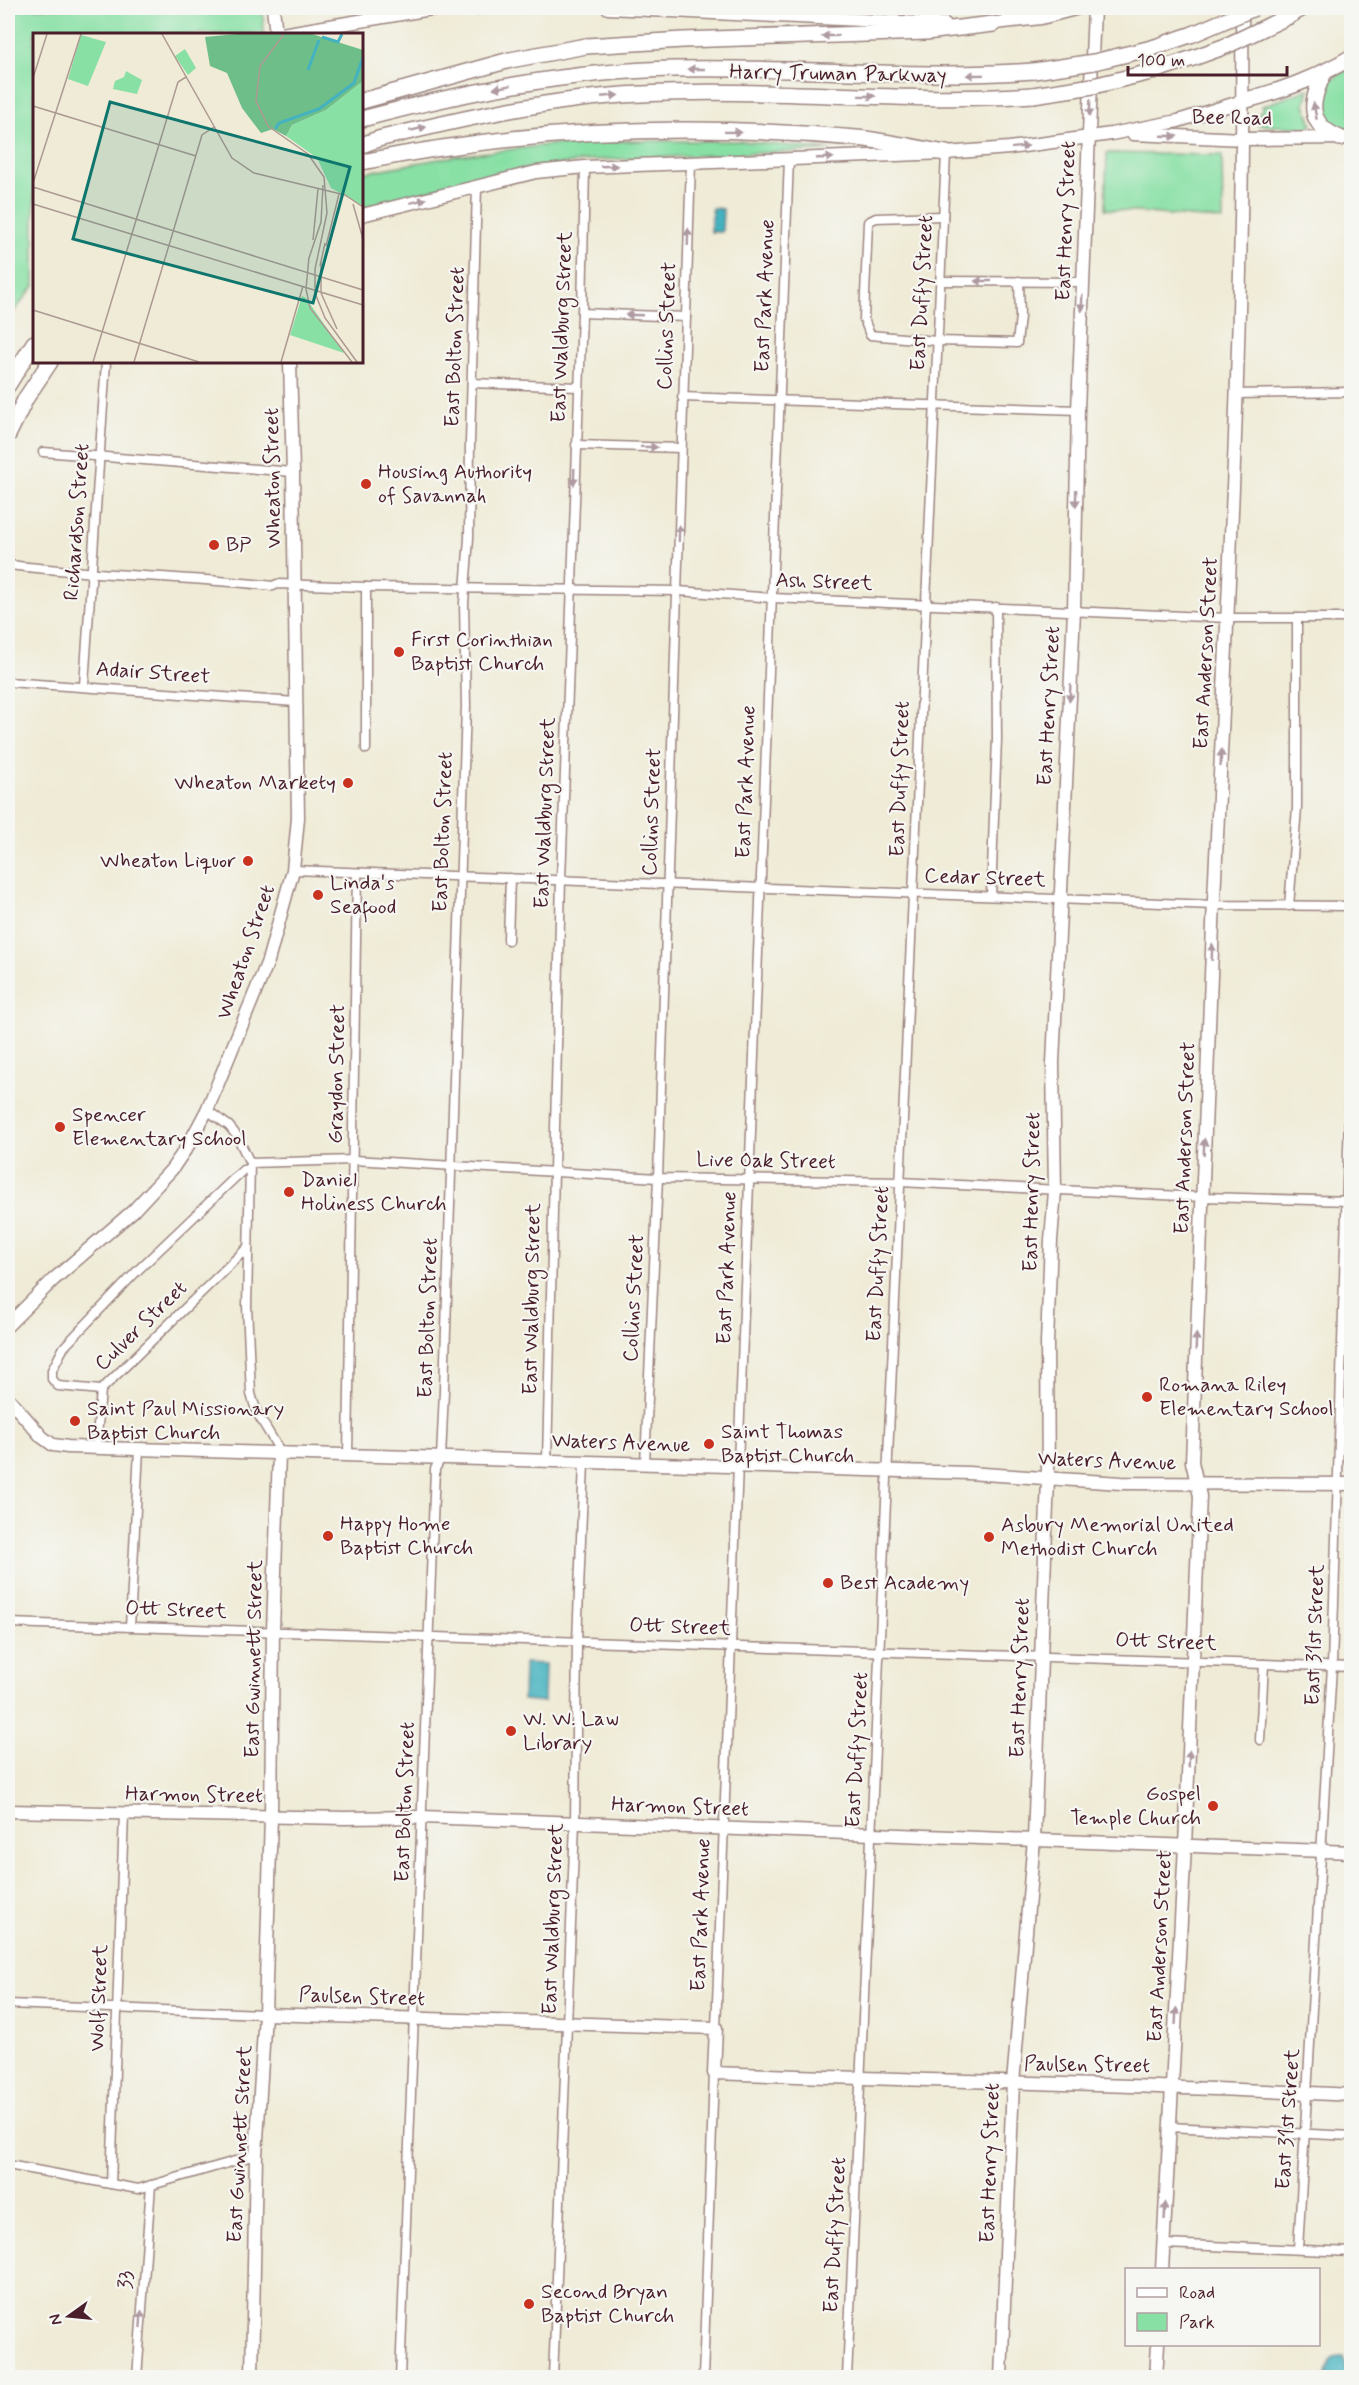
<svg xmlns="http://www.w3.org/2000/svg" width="1359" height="2385" font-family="Mynerve,sans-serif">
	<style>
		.green { fill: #88e0a5; stroke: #698068; stroke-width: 1.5 }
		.water { fill: #44b2bf; stroke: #476875; stroke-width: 1.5 }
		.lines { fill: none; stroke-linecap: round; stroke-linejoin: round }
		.street-casing { stroke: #9c8580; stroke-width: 11 }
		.secondary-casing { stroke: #9c8580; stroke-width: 15 }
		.highway-casing { stroke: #9c8580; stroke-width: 18 }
		.street { stroke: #fff; stroke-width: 8 }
		.secondary { stroke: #fff; stroke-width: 12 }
		.highway { stroke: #fff; stroke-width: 15 }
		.highway-bridge-casing { stroke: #9c8580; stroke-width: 18; stroke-linecap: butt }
		.highway-bridge { stroke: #fff; stroke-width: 15 }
		.oneway { fill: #ae9aa0 }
		.poi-dot { fill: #c8321e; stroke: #f6f6f2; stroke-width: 2 }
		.labels { text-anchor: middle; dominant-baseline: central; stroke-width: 4.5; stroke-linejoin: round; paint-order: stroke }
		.street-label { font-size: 21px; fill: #4a1f2b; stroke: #f6f6f2 }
		.poi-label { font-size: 21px; fill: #4a1f2b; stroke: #f6f6f2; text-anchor: start }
		.inset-river { fill: none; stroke: #44b2bf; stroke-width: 3 }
		.inset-road { fill: none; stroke: #ad9992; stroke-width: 1.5 }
		.view { fill: #0f766e; fill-opacity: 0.15; stroke: #0f766e; stroke-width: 3 }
		.inset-edge { fill: none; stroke: #4a1f2b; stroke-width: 3 }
	</style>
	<rect width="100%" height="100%" fill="#f6f6f2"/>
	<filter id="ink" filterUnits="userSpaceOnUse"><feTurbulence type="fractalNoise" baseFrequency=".0167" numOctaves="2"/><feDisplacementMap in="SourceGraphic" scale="12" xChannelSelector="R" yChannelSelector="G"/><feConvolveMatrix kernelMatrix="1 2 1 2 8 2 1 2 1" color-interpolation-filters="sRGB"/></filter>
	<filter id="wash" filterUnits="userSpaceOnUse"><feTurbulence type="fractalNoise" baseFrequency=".008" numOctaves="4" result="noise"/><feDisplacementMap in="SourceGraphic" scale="24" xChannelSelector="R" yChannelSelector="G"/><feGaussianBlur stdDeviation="1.35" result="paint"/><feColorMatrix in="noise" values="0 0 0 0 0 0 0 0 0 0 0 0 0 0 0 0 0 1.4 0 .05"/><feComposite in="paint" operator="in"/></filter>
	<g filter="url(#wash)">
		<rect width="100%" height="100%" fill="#efebd6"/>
		<g class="green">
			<polygon points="8,8 263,8 264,34 34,34 34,286 8,319"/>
			<polygon points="1351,67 1351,128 1338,128 1322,121 1318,92 1324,84"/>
			<polygon points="1309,89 1305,104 1312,125 1308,128 1259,125 1257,116 1263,108 1262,106"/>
			<polygon points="582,141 741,141 832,150 594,160 497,173 362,208 362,173 455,156"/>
			<polygon points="1107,153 1222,155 1223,220 1105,209"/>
		</g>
		<g class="water">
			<polygon points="712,208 723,209 722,232 711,232"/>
			<polygon points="524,1663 545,1664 544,1702 523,1700"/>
			<polygon points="1338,2356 1343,2356 1345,2363 1345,2377 1326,2377 1332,2359"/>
		</g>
	</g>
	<g filter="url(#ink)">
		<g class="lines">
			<g class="street-casing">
				<g id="street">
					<polyline points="1019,21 1019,8"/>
					<polyline points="943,216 876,218 868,222 864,319 870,335 937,341 1017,343 1020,317 1019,281"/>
					<polyline points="940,281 1083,282"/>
					<polyline points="582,313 686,317"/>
					<polyline points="472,383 578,387"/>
					<polyline points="1235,394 1352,392"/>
					<polyline points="682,397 1078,410"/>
					<polyline points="576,445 681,448"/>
					<polyline points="43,452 293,472"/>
					<path d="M10 565C97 576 185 576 273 586L277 584 366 587 678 591 773 598 1228 618H1352"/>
					<polyline points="366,587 366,749"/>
					<polyline points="8,682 296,702"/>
					<polyline points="84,685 106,362"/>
					<polyline points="293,870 1214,905 1352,906"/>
					<polyline points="991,896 997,739 996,607"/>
					<polyline points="1289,906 1297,808 1297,618"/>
					<polyline points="508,940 510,878"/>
					<polyline points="207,1110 229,1126 237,1136 250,1163 247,1306 251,1394 257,1413 277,1446 279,1453"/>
					<polyline points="250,1163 354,1160 658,1178 900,1182 1202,1197 1352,1201"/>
					<polyline points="101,1390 58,1386 52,1379 52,1370 64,1347 137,1271 243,1170 249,1169"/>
					<polyline points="96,1448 101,1390 247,1248"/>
					<polyline points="348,1456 357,873"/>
					<polyline points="547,1461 561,879 582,313 585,167"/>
					<polyline points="645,1463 658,1178 691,162"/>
					<polyline points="8,1623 1352,1667"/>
					<polyline points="130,1627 139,1449"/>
					<polyline points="1260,1740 1264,1664"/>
					<polyline points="8,2004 265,2014"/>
					<polyline points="716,2028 789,159"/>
					<polyline points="1169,2127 1352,2136"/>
					<polyline points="8,2165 138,2189 256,2155"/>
					<polyline points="111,2184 124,1814"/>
					<polyline points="1164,2244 1352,2252"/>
					<polyline points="1298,2249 1332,1666 1352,1021"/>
					<polyline points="137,2378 151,2185"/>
					<polyline points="400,2378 435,1469 441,1458 444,1391 466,706 464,603 469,538 470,443 477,187"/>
					<polyline points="553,2378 575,1823 577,1642 584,1462"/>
					<polyline points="703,2378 714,2073"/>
					<polyline points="847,2378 946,153"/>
				</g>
			</g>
			<g class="secondary-casing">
				<g id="secondary">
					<polyline points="273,8 276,34"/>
					<polyline points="608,8 945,24"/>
					<polyline points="986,24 1041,18 1079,8"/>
					<polyline points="282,34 431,9 478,8"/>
					<polyline points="1133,134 1243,139 1352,138"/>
					<polyline points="362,215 536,172 585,167 946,153 1009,148 1111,134 1178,121 1243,101"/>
					<polyline points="8,1325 53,1280 133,1211 172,1169 189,1144 207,1110 268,961 293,870 298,818 293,472 290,362"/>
					<polyline points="8,1398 42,1437 53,1445 68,1447 968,1473 1121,1483 1352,1484"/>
					<polyline points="8,1811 345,1818 422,1817 1352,1852"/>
					<path d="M265 2014 716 2028 714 2073C927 2081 1139 2084 1352 2095"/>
					<path d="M1162 2270 1185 1846 1200 1496 1192 1462C1199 1275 1205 1087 1214 899 1228 603 1245 305 1242 8"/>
					<polyline points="252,2378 256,2155 265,2014 271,1816 273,1631 279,1453"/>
					<polyline points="1001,2378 1013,2083 1034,1839 1048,1479 1047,1343 1051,1240 1055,1191 1053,1063 1074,611 1078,410 1094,8"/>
					<polyline points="1156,2378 1158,2344"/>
				</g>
			</g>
			<g class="highway-casing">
				<g id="highway">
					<polyline points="1289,16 1303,8"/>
					<polyline points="1152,48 1193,34"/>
					<polyline points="1151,72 1193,58"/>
					<path d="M1324 73C1310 102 1306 124 1340 138"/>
					<polyline points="362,101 510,60 586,46 683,40 926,32 993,24"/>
					<path d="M1243 101C1284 90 1314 79 1352 57"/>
					<path d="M362 119C464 92 569 71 675 69 794 66 914 80 1034 71"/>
					<path d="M362 145 378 139C465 118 552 98 642 94 772 87 903 104 1033 95"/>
					<path d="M362 162C523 129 692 123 856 138 886 141 916 148 946 153"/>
					<polyline points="8,385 34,343"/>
					<polyline points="8,435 26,398 50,362"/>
				</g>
			</g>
			<use href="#street" class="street"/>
			<use href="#secondary" class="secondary"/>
			<use href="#highway" class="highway"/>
			<g class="highway-bridge-casing">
				<g id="highway-bridge">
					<polyline points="1193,34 1254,8"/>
					<polyline points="1193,58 1226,46 1289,16"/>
					<polyline points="1034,71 1094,62 1152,48"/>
					<polyline points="1033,95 1093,86 1151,72"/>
				</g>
			</g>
			<use href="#highway-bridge" class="highway-bridge"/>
		</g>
		<defs><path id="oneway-solid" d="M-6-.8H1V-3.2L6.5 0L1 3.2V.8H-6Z" transform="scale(1.5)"/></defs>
		<g class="oneway">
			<use href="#oneway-solid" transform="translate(830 36) rotate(179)"/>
			<use href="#oneway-solid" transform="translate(696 69) rotate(180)"/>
			<use href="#oneway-solid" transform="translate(975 75) rotate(179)"/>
			<use href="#oneway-solid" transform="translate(502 87) rotate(170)"/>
			<use href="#oneway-solid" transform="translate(610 96) rotate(-5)"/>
			<use href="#oneway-solid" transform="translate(867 96) rotate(1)"/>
			<use href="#oneway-solid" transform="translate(1090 108) rotate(92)"/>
			<use href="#oneway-solid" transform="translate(1315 111) rotate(-101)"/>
			<use href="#oneway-solid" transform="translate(418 129) rotate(-13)"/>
			<use href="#oneway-solid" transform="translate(733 132) rotate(1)"/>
			<use href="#oneway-solid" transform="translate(1169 136) rotate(2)"/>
			<use href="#oneway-solid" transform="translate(1020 147) rotate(-7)"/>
			<use href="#oneway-solid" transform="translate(825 158) rotate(-2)"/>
			<use href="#oneway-solid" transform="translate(609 166) rotate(-2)"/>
			<use href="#oneway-solid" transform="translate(418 201) rotate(-14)"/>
			<use href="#oneway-solid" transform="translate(688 237) rotate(-88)"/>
			<use href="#oneway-solid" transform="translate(983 281) rotate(-180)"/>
			<use href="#oneway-solid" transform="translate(1082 303) rotate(92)"/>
			<use href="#oneway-solid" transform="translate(634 315) rotate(-178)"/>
			<use href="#oneway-solid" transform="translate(649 447) rotate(1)"/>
			<use href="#oneway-solid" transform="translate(574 477) rotate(92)"/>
			<use href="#oneway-solid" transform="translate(1076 498) rotate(91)"/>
			<use href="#oneway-solid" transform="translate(679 533) rotate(-89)"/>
			<use href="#oneway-solid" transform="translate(1070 693) rotate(93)"/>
			<use href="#oneway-solid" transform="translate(1221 758) rotate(-87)"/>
			<use href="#oneway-solid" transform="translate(1212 952) rotate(-88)"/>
			<use href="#oneway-solid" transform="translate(1204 1147) rotate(-88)"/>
			<use href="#oneway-solid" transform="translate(1196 1342) rotate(-88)"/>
			<use href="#oneway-solid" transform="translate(1189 1759) rotate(-88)"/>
			<use href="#oneway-solid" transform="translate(1176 2016) rotate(-87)"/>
			<use href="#oneway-solid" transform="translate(1165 2211) rotate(-87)"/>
			<use href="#oneway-solid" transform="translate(141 2319) rotate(-86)"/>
		</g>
	</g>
	<g class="poi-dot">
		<circle cx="366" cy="484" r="6"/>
		<circle cx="214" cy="545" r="6"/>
		<circle cx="399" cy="652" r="6"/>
		<circle cx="348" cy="783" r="6"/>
		<circle cx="248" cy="861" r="6"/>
		<circle cx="318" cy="895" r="6"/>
		<circle cx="60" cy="1127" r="6"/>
		<circle cx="289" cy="1192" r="6"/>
		<circle cx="1147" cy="1397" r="6"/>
		<circle cx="75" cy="1421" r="6"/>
		<circle cx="709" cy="1444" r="6"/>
		<circle cx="328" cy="1536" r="6"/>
		<circle cx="989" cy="1537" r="6"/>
		<circle cx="828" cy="1583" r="6"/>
		<circle cx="511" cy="1731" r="6"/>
		<circle cx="1213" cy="1806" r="6"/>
		<circle cx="529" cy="2304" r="6"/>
	</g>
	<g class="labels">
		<g class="street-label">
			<text transform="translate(838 74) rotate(1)">Harry Truman Parkway</text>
			<text transform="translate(1232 118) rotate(1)">Bee Road</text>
			<text transform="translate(1066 221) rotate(-88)">East Henry Street</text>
			<text transform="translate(922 293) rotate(-87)">East Duffy Street</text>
			<text transform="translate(765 296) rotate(-88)">East Park Avenue</text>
			<text transform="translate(667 326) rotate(-88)">Collins Street</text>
			<text transform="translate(562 327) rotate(-88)">East Waldburg Street</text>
			<text transform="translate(455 347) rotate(-88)">East Bolton Street</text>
			<text transform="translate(273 478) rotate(-91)">Wheaton Street</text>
			<text transform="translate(77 522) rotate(-86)">Richardson Street</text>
			<text transform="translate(824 582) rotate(2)">Ash Street</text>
			<text transform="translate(1206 653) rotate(-87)">East Anderson Street</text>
			<text transform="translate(153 673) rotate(4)">Adair Street</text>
			<text transform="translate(1049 706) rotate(-87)">East Henry Street</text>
			<text transform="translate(900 779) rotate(-88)">East Duffy Street</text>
			<text transform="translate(746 782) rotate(-88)">East Park Avenue</text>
			<text transform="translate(652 812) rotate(-88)">Collins Street</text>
			<text transform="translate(545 813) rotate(-88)">East Waldburg Street</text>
			<text transform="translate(443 832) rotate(-88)">East Bolton Street</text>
			<text transform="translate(985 878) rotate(2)">Cedar Street</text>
			<text transform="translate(246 952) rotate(-71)">Wheaton Street</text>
			<text transform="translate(337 1074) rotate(-89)">Graydon Street</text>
			<text transform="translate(1185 1138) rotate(-88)">East Anderson Street</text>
			<text transform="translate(766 1161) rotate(1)">Live Oak Street</text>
			<text transform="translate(1032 1192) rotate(-89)">East Henry Street</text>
			<text transform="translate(878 1264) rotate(-87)">East Duffy Street</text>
			<text transform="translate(727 1268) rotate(-88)">East Park Avenue</text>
			<text transform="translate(634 1298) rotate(-87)">Collins Street</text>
			<text transform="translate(532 1299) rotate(-89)">East Waldburg Street</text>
			<text transform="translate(428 1318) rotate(-88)">East Bolton Street</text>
			<text transform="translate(141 1326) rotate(-44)">Culver Street</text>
			<text transform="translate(621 1443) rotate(2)">Waters Avenue</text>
			<text transform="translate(1107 1461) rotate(2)">Waters Avenue</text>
			<text transform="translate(176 1610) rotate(2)">Ott Street</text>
			<text transform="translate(680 1627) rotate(2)">Ott Street</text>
			<text transform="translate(1315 1635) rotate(-88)">East 31st Street</text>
			<text transform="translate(1166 1642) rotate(2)">Ott Street</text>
			<text transform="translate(254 1659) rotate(-89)">East Gwinnett Street</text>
			<text transform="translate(1020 1678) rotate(-88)">East Henry Street</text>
			<text transform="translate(857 1750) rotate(-87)">East Duffy Street</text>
			<text transform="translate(194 1795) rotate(1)">Harmon Street</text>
			<text transform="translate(405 1802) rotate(-88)">East Bolton Street</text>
			<text transform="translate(680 1807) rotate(2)">Harmon Street</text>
			<text transform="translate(701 1915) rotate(-88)">East Park Avenue</text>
			<text transform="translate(553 1919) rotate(-88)">East Waldburg Street</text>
			<text transform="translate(1160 1946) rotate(-87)">East Anderson Street</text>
			<text transform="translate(362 1997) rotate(2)">Paulsen Street</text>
			<text transform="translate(99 1998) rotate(-88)">Wolf Street</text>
			<text transform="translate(1087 2065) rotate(1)">Paulsen Street</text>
			<text transform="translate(1288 2119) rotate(-86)">East 31st Street</text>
			<text transform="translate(240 2144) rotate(-87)">East Gwinnett Street</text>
			<text transform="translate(990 2163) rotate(-88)">East Henry Street</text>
			<text transform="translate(835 2235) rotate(-87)">East Duffy Street</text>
			<text transform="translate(126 2280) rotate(-86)">33</text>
		</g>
		<g class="poi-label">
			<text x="378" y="472">Housing Authority<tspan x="378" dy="24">of Savannah</tspan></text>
			<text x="226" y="545">BP</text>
			<text x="411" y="640">First Corinthian<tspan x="411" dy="24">Baptist Church</tspan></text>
			<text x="336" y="783" text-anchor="end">Wheaton Markety</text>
			<text x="236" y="861" text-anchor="end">Wheaton Liquor</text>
			<text x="330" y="883">Linda's<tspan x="330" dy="24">Seafood</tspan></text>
			<text x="72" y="1115">Spencer<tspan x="72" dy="24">Elementary School</tspan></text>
			<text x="301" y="1180">Daniel<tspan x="301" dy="24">Holiness Church</tspan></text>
			<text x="1159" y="1385">Romana Riley<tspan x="1159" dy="24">Elementary School</tspan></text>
			<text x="87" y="1409">Saint Paul Missionary<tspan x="87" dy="24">Baptist Church</tspan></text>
			<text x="721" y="1432">Saint Thomas<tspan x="721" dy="24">Baptist Church</tspan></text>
			<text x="340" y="1524">Happy Home<tspan x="340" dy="24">Baptist Church</tspan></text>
			<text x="1001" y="1525">Asbury Memorial United<tspan x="1001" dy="24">Methodist Church</tspan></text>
			<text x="840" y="1583">Best Academy</text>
			<text x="523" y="1719">W. W. Law<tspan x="523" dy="24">Library</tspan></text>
			<text x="1201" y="1794" text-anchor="end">Gospel<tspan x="1201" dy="24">Temple Church</tspan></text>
			<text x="541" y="2292">Second Bryan<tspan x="541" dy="24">Baptist Church</tspan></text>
		</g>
	</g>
	<g transform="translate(33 33)">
		<rect width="330" height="330" fill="#efebd6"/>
		<path d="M48 2 73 9 55 53 35 46ZM152 16 163 35 155 42 142 23ZM93 38 109 47 104 61 80 56 82 48 91 44ZM330 48V173L298 155 284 125 253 103 259 92 293 77ZM269 263 273 265 311 320 257 302Z" fill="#88e0a5"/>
		<path d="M204 1H279L330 17V48L293 77 259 92 253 103 240 96 228 100 209 75 194 40 177 33 172 4Z" fill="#6ebe8a"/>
		<path class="inset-river" d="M289 4 305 9 309 1M275 37 286 7M242 96 246 90 286 76 321 50 330 24"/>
		<path class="inset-road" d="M129 1 199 125 221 140 312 162 330 174M251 1 227 33 223 68 235 93 275 121 291 144 294 180 282 236V260L292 285 324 329M0 45 14 1M0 73 163 123M0 150 48 1M0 154 330 257M0 171 330 272M320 171 330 206M280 207 285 156M293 213 306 161M276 225 288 189 290 152M287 233 292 210M273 256 276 224M273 256 277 275 319 329M288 260V230M288 260 304 296M0 277 166 329M60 329 145 49 153 44M101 329 169 102 181 94M248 329 270 253"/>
		<path class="view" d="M77 69 317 134 280 270 40 206Z"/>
		<rect width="330" height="330" class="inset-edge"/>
	</g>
	<rect width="1359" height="2385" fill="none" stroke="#f6f6f2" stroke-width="30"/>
	<rect x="1125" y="2268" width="195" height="78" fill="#f6f6f2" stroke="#b1a0a2" stroke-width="1.5"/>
	<rect x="1137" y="2288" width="30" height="9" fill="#ffffff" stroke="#b1a0a2" stroke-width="1.5"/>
	<text x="1179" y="2298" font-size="18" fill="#4a1f2b">Road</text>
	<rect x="1137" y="2313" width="30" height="18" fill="#88e0a5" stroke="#b1a0a2" stroke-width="1.5"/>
	<text x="1179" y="2328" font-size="18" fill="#4a1f2b">Park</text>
	<g transform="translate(69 2316) rotate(255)" stroke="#f6f6f2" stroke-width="4.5" paint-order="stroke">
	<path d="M0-4.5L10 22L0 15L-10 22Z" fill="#4a1f2b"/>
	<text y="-9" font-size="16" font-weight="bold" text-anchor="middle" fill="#4a1f2b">N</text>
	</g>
	<path d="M1128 66v9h159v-9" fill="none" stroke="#4a1f2b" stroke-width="3"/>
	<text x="1137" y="66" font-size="18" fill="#4a1f2b" stroke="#f6f6f2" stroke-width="4.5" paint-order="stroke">100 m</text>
</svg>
